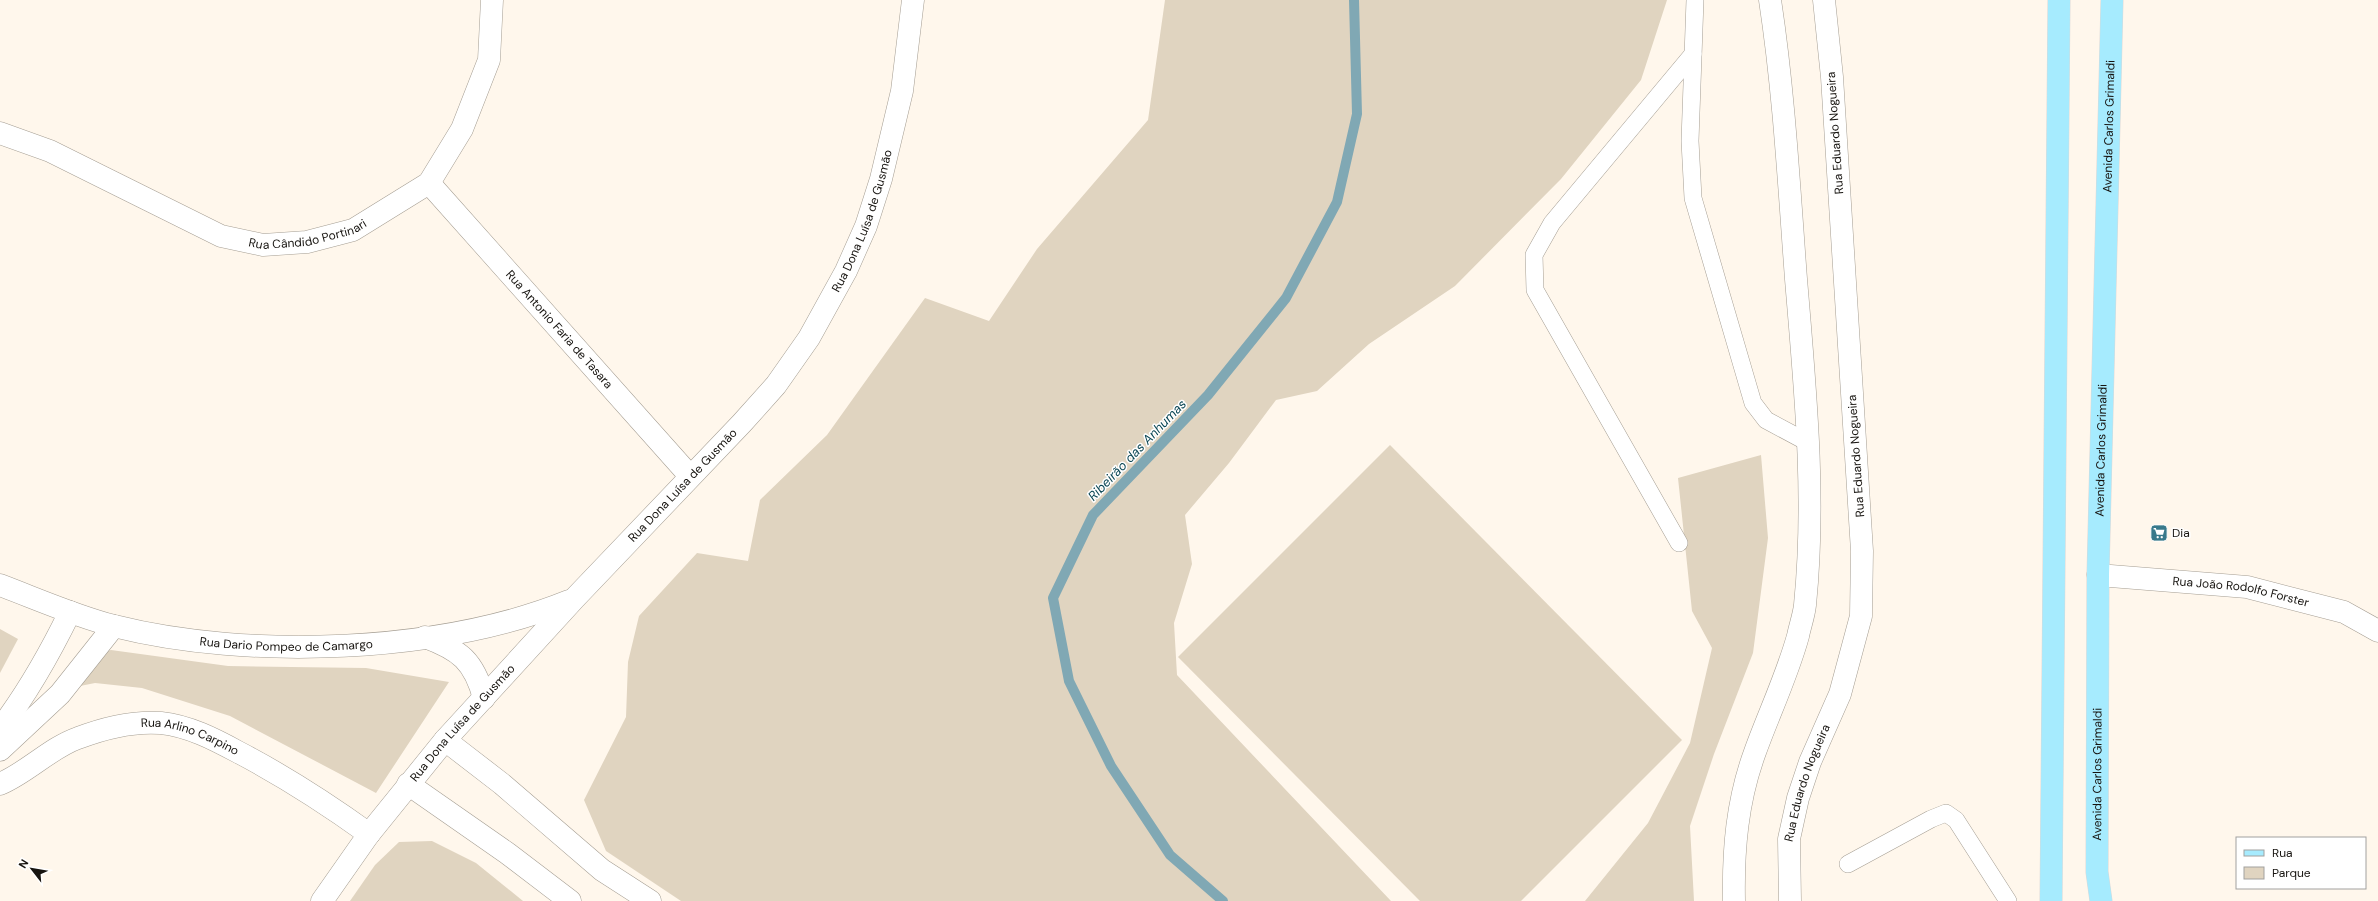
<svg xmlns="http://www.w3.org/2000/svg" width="2378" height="901" font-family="'DM Sans',sans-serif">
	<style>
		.green { fill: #e0d4c0 }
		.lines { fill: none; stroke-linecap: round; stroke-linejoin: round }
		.stream { stroke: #80a8b4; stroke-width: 10 }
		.lane-casing { stroke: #a59e93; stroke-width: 18 }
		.street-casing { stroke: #a59e93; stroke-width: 23 }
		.secondary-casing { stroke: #a59e93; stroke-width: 23 }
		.primary-casing { stroke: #dad9d9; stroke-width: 23 }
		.lane { stroke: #fff; stroke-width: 17 }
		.street { stroke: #fff; stroke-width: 22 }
		.secondary { stroke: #fff; stroke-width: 22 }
		.primary { stroke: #a6ebfe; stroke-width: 22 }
		.labels { text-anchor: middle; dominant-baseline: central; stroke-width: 3; stroke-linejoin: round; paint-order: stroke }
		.street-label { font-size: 12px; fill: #171410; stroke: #fff }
		.poi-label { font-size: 12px; fill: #171410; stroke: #fff; text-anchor: start }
		.water-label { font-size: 13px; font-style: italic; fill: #0a4654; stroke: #fff }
	</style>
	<rect width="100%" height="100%" fill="#fff7ec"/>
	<g class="green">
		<polygon points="1165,0 1667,0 1641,80 1561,179 1455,286 1369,344 1317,391 1276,400 1229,463 1185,515 1192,564 1174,623 1177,675 1391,901 681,901 606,851 584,800 626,717 628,662 639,616 697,553 748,561 760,500 827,435 925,298 989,321 1037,249 1148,120"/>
		<polygon points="1390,445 1682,740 1521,901 1420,901 1178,657"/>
		<polygon points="1761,455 1768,538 1753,653 1714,754 1690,826 1694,901 1585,901 1648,823 1690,743 1712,648 1692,611 1678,478"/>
		<polygon points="0,629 18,639 0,673"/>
		<polygon points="111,650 228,666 366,668 449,682 376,793 230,716 142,688 95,683 80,686 100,653"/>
		<polygon points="432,841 476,863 523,901 350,901 375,865 399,842"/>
	</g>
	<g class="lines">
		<polyline class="stream" points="1223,901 1170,855 1111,766 1069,681 1053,598 1093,515 1208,395 1286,298 1337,202 1357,114 1354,0"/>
		<g class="lane-casing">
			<g id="lane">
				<polyline points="1695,0 1690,141 1693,198 1753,403 1766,420 1809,443"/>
				<polyline points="1679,543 1535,290 1534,255 1552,223 1693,54"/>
				<polyline points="1848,864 1931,819 1946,813 1956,820 2008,901"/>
			</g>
		</g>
		<g class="street-casing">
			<g id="street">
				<path id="s1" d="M0 133 50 151 221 236 263 245 307 242 353 230 429 183 462 129 489 60 492 0"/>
				<path id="s2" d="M429 183 690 476"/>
				<path id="s3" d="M2098 575 2247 587 2344 612 2378 631"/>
				<path d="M0 729C28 692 50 653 70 612"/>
				<polyline points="0,750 60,694 114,626"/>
				<path id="s4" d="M0 784C28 772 50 748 78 738 104 728 134 721 161 723 189 726 214 739 238 752 284 776 326 803 369 834"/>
			</g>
		</g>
		<g class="secondary-casing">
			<g id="secondary">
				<path id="s5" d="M0 585C37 599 75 616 114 626 249 660 440 653 569 601"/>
				<path d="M425 637C460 650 474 661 484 698"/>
				<polyline points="445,740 502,784 602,870 650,901"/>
				<polyline points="408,784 507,853 570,901"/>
				<path id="s6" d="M322 901 369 834 445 740 574 599 742 423 776 385 809 338 846 271 866 226 881 179 902 91 913 0"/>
				<path d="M1734 901C1733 850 1737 801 1755 752 1769 713 1787 676 1798 636 1800 626 1804 615 1805 605 1816 496 1805 387 1796 279 1789 186 1784 92 1770 0"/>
				<path id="s7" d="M1790 901 1789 839 1798 798 1810 762 1840 694 1861 616 1862 551 1832 77 1824 0"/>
			</g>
		</g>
		<g class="primary-casing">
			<g id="primary">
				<polyline points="2051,901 2059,0"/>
				<path id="s8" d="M2101 901 2097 872 2098 575 2112 0"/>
			</g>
		</g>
		<use href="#lane" class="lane"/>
		<use href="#street" class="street"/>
		<use href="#secondary" class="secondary"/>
		<use href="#primary" class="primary"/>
	</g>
	<defs>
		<g id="supermarket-square" transform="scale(0.9)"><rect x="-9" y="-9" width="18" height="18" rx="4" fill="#38798b" stroke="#fff"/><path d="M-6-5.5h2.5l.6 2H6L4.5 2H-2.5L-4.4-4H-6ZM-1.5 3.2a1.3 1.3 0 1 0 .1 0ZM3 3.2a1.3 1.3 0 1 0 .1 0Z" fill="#fff"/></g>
	</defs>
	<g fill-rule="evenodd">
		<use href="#supermarket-square" x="2159" y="533"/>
	</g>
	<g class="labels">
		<g class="street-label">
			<text stroke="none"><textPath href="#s8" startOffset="775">Avenida Carlos Grimaldi</textPath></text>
			<text transform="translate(1835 133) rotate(-94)">Rua Eduardo Nogueira</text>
			<text stroke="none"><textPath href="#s6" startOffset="875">Rua Dona Luísa de Gusmão</textPath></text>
			<text stroke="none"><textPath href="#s1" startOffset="333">Rua Cândido Portinari</textPath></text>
			<text stroke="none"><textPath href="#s2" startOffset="196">Rua Antonio Faria de Tasara</textPath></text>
			<text stroke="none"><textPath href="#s8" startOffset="451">Avenida Carlos Grimaldi</textPath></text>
			<text transform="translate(1856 456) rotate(-94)">Rua Eduardo Nogueira</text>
			<text stroke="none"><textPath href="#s6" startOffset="551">Rua Dona Luísa de Gusmão</textPath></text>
			<text stroke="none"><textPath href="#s3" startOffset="144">Rua João Rodolfo Forster</textPath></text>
			<text stroke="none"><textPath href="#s5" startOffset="295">Rua Dario Pompeo de Camargo</textPath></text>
			<text stroke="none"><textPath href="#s6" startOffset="227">Rua Dona Luísa de Gusmão</textPath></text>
			<text stroke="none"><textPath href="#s4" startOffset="207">Rua Arlino Carpino</textPath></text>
			<text stroke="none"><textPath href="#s8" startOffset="127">Avenida Carlos Grimaldi</textPath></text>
			<text stroke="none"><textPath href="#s7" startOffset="121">Rua Eduardo Nogueira</textPath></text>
		</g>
		<g class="poi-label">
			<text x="2172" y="533">Dia</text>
		</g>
		<g class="water-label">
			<text transform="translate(1137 450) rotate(-46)">Ribeirão das Anhumas</text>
		</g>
	</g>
	<rect x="2236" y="837" width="130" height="52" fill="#ffffff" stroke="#a2a19f"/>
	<rect x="2244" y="850" width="20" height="6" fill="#a6ebfe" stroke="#a2a19f"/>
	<text x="2272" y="857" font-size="12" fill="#171410">Rua</text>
	<rect x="2244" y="867" width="20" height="12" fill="#e0d4c0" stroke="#a2a19f"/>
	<text x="2272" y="877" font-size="12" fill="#171410">Parque</text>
	<g transform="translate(32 869) rotate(301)" stroke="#ffffff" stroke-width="3" paint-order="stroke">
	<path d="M0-3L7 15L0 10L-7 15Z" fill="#171410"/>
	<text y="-6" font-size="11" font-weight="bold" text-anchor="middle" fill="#171410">N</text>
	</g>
</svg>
